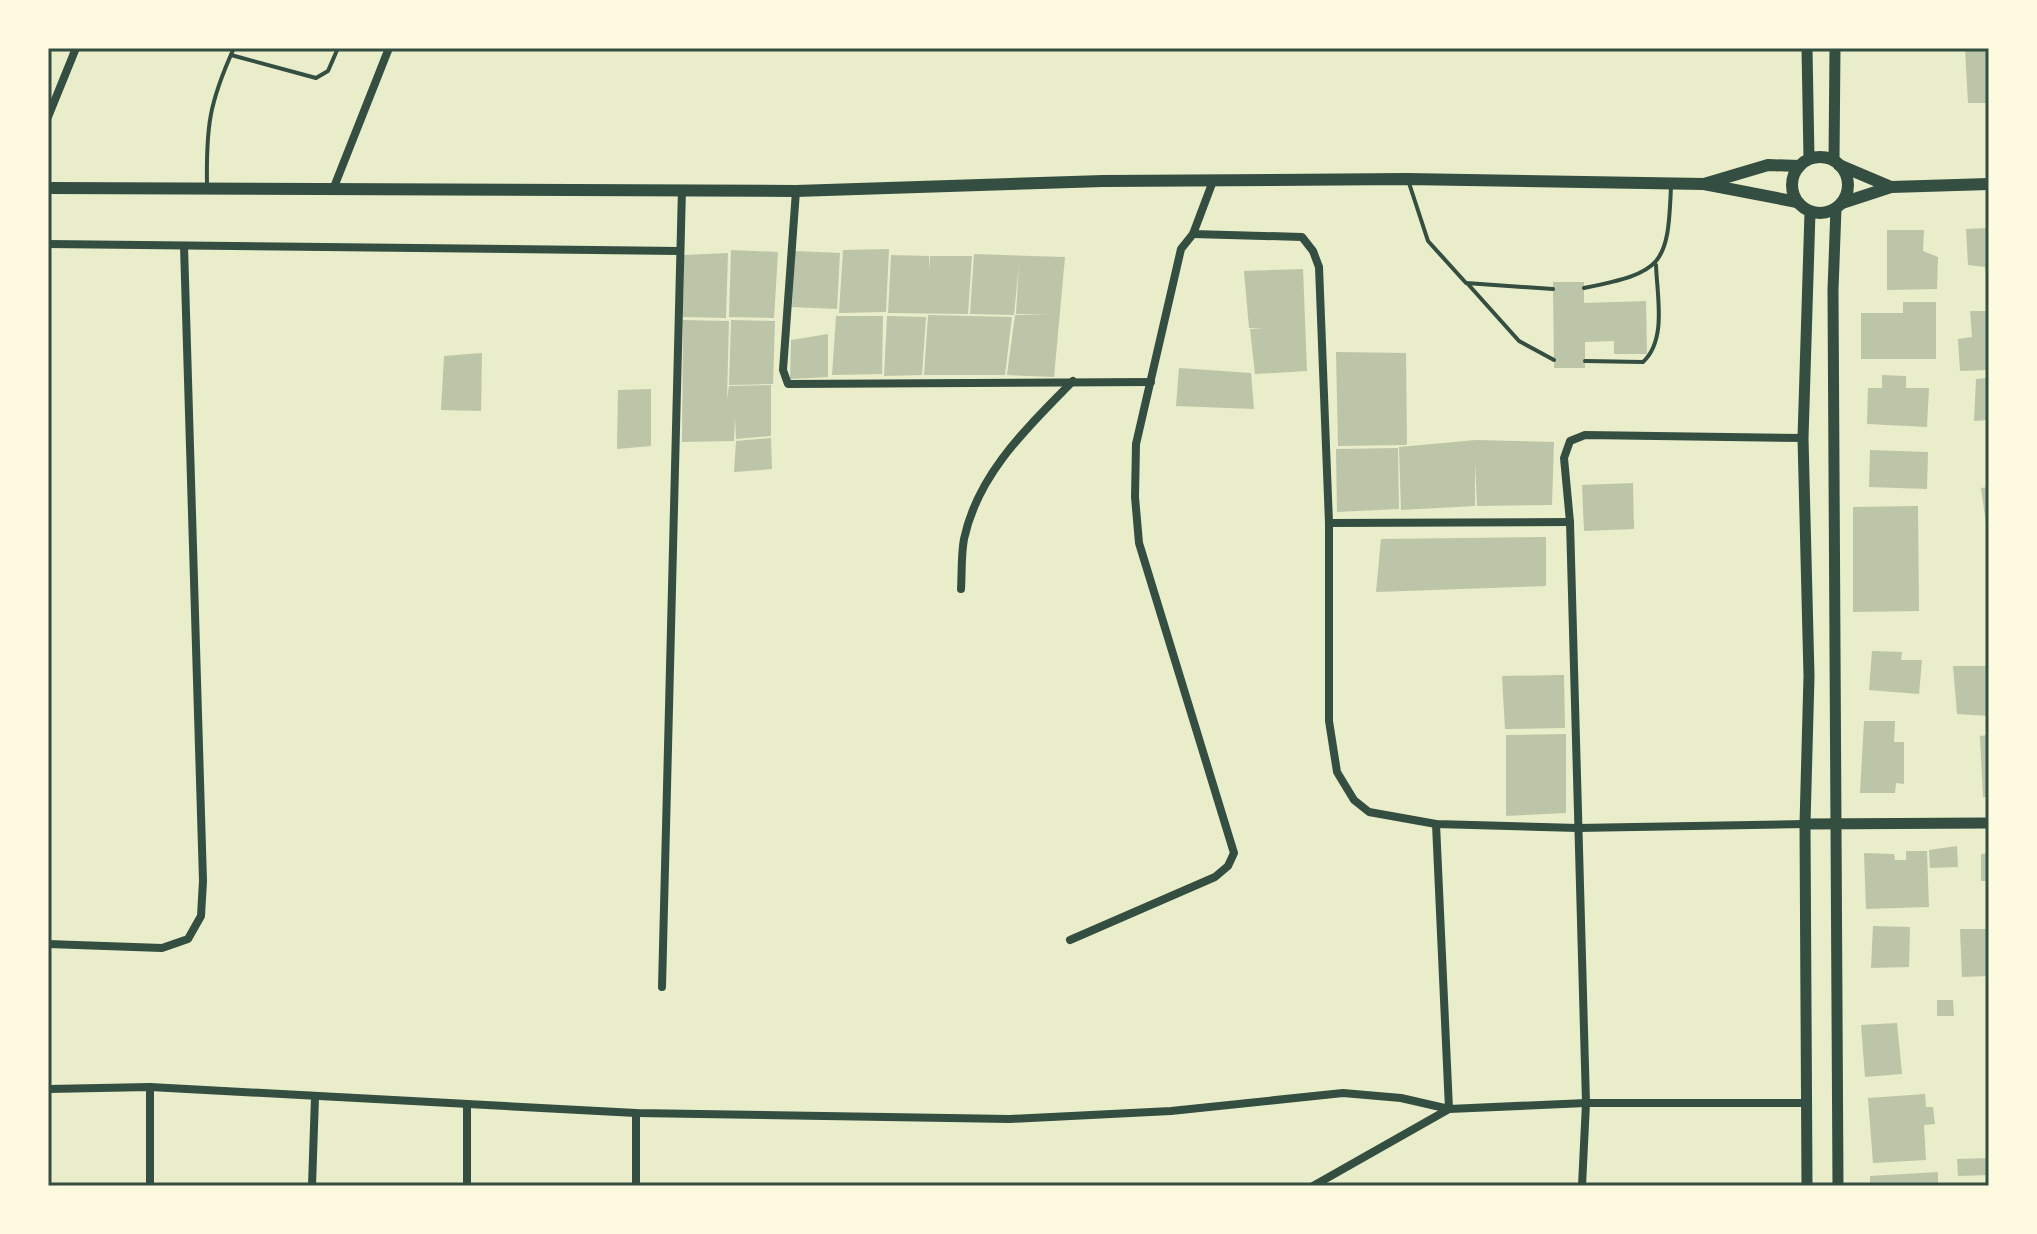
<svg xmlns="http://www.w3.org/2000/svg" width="2037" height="1234" font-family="'Source Sans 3',sans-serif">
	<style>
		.building { fill: #bcc5a7 }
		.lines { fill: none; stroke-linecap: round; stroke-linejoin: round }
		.service { stroke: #344e41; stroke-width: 4 }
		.minor { stroke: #344e41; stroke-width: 8 }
		.tertiary { stroke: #344e41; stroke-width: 11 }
		.secondary { stroke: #344e41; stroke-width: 12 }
		.neatline { fill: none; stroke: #344e41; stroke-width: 3 }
	</style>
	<rect width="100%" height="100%" fill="#e9edc9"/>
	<g class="building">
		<polygon points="1965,48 1989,48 1989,103 1968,103"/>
		<polygon points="1989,228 1989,295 1985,267 1968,265 1966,229"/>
		<polygon points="1887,230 1924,230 1923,251 1938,257 1937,289 1887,290"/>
		<polygon points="889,249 886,312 839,313 843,250"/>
		<polygon points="731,250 778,252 774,318 729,317"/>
		<polygon points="795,251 840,253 837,309 792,307"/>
		<polygon points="728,253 726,318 683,317 684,255"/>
		<polygon points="974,254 1065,257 1054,377 1007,375 1015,315 1051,315 1016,314 1019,263 1014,315 970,314"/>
		<polygon points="891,255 929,256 929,272 930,256 972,256 968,314 888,313"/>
		<polygon points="1303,269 1307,371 1255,374 1250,329 1263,328 1249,328 1244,271"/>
		<polygon points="1553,282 1584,282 1584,303 1646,301 1647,354 1614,354 1614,341 1585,342 1585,368 1554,368"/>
		<polygon points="1903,302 1936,302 1936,359 1861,359 1861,313 1903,313"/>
		<polygon points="1970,311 1989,311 1989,370 1960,371 1958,339 1972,337"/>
		<polygon points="928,315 1012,317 1005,375 924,375"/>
		<polygon points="836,316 883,316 882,374 832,375"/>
		<polygon points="887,316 926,317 922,375 884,376"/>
		<polygon points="683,320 729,321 727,399 729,386 771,385 771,436 736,439 735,417 734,441 682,442"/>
		<polygon points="731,320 775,321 773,384 729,385"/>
		<polygon points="828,334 828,377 790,379 791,340"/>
		<polygon points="1336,352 1406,353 1407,445 1338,446"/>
		<polygon points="482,353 481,411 441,410 444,356"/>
		<polygon points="1179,368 1251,373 1254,409 1176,406"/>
		<polygon points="1882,375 1906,376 1906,388 1929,388 1927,427 1867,424 1868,388 1882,388"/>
		<polygon points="1986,378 1989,420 1974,421 1976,379"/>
		<polygon points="651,389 651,446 617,449 618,390"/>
		<polygon points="771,438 772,469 734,472 736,441"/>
		<polygon points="1476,440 1554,442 1552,505 1477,506 1475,461 1475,506 1401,510 1399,447"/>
		<polygon points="1398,448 1399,509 1337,512 1336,449"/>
		<polygon points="1870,450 1928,452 1927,489 1869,487"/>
		<polygon points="1633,483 1634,529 1584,531 1582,485"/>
		<polygon points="1989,487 1989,524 1986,524 1981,488"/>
		<polygon points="1918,506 1919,611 1853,612 1853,507"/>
		<polygon points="1546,537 1546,586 1376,592 1381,539"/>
		<polygon points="1872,651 1902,652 1901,660 1922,660 1919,694 1869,690"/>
		<polygon points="1953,666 1989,666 1989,716 1957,714"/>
		<polygon points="1564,675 1565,728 1505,729 1502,676"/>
		<polygon points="1864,721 1895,721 1894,742 1904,742 1904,784 1896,783 1895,793 1860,793"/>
		<polygon points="1566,734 1566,813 1506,816 1506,735"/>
		<polygon points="1989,735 1989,797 1983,797 1980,736"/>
		<polygon points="1957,846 1958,867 1930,868 1929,850"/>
		<polygon points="1906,851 1927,851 1929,907 1866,909 1864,853 1894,854 1895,860 1906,860"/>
		<polygon points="1989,853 1989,881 1981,881 1981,854"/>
		<polygon points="1873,926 1910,927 1909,967 1871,968"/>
		<polygon points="1960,929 1989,929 1989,976 1962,977"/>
		<polygon points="1937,1000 1953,1000 1954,1016 1937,1016"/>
		<polygon points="1897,1023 1902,1074 1865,1077 1861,1025"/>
		<polygon points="1925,1094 1926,1107 1933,1107 1935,1124 1924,1125 1926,1160 1873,1163 1868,1098"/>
		<polygon points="1989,1158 1989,1175 1958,1176 1957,1159"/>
		<polygon points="1938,1172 1938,1186 1870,1186 1870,1176"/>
	</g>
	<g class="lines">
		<g class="service">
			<polyline points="231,55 316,78 328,71 338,48"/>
			<polyline points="1409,183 1428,241 1466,283 1553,289"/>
			<path d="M207 186C206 127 209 103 234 48"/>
			<polyline points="1467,283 1519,341 1554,360"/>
			<path d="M1584 288C1663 272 1668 266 1671 186"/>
			<path d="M1585 361 1643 362C1667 340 1657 296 1656 265"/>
		</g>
		<g class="minor">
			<polyline points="48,117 76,48"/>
			<polyline points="1213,181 1193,234 1302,237 1313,251 1319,267 1329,523 1329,721 1337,772 1354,800 1369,812 1436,824 1577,828 1805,824"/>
			<polyline points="334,187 389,48"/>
			<polyline points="796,191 783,370 788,384 1151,382"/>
			<polyline points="48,244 680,251"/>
			<polyline points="1329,523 1570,522"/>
			<path d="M961 589C962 573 961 555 964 539 978 473 1028 427 1073 381"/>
			<polyline points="1070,940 1215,877 1228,866 1234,853 1139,543 1135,497 1136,444 1181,249 1193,234"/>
			<polyline points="48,944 162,948 188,939 201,916 203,881 184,246"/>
			<polyline points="662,987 682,189"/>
			<polyline points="48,1089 150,1087 636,1113 1010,1119 1171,1111 1343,1093 1401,1098 1449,1109 1586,1103 1808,1103"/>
			<polyline points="150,1186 150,1087"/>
			<polyline points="312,1186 315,1097"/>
			<polyline points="467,1186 467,1106"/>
			<polyline points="636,1186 636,1113"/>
			<polyline points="1313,1186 1449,1109 1436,824"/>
			<polyline points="1582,1186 1586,1103 1570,522 1564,458 1570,441 1585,435 1803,438"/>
		</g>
		<g class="tertiary">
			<polyline points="1807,48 1809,159"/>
			<polyline points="1834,160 1835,48"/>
			<polyline points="1836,208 1833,290 1838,1186"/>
			<polyline points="1805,824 1989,823"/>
			<polyline points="1807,1186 1805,824 1809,676 1803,438 1810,212"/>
		</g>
		<g class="secondary">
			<circle cx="1820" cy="185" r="28"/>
			<polyline points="1839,165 1891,187"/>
			<polyline points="1704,184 1768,165 1799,166"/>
			<polyline points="48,188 796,191 1103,181 1407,179 1704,184 1797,202"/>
			<polyline points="1842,203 1891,187 1989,184"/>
		</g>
	</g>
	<rect width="2037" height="1234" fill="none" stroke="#fefae0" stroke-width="100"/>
	<rect x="50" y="50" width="1937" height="1134" class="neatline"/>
</svg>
